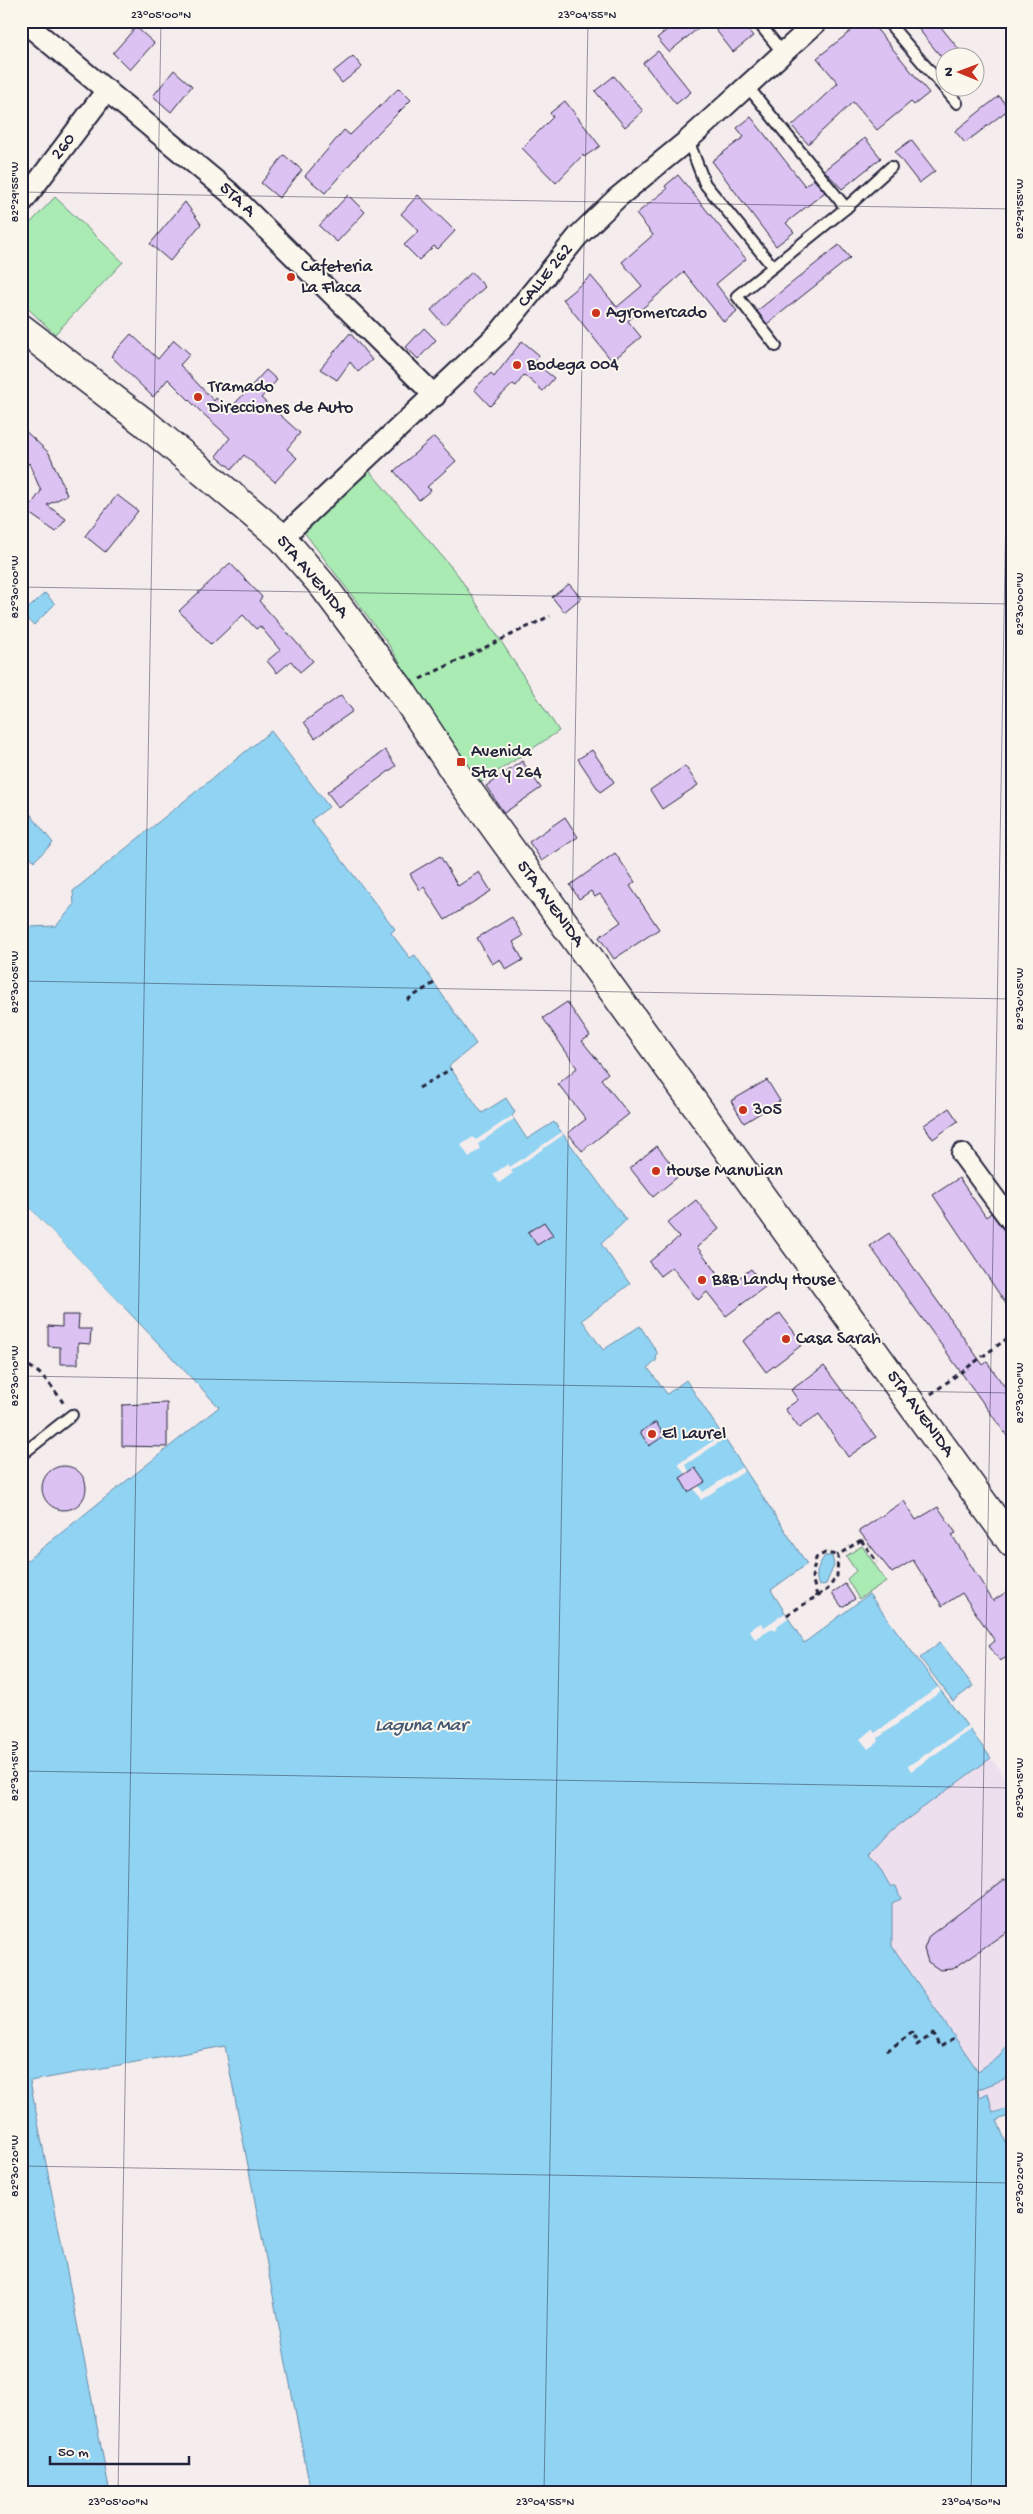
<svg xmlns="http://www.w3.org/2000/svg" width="1033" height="2514" font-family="'Gochi Hand',sans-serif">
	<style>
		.built { fill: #eedfee }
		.green { fill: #aaebb3; stroke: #668677 }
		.water { fill: #91d3f2; stroke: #658ca9 }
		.pier { fill: #f5eced }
		.building { fill: #dcc2f2; stroke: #22223b }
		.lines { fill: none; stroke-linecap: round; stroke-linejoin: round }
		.service-casing { stroke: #22223b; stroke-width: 14 }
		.minor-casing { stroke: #22223b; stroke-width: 24 }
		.trunk-casing { stroke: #22223b; stroke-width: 31 }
		.path { stroke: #22223b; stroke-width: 3; stroke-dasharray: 5 4; stroke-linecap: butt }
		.service { stroke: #fbf7ec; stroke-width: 10 }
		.minor { stroke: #fbf7ec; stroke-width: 20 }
		.trunk { stroke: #fbf7ec; stroke-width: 28 }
		.ticks { fill: none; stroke: #22223b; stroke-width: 1; stroke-opacity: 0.45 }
		.poi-dot { fill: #c8321e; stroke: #fbf7ec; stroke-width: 2 }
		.labels { text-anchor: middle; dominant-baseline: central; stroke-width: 4; stroke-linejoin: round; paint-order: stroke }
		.street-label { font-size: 18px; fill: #22223b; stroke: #fbf7ec }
		.poi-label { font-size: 18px; fill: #22223b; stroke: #fbf7ec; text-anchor: start }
		.water-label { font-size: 19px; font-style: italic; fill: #435772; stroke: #fbf7ec }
		.neatline { fill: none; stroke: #22223b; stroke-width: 2 }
		.ticks-label { font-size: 12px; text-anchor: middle; fill: #22223b }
	</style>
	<rect width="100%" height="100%" fill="#f5eced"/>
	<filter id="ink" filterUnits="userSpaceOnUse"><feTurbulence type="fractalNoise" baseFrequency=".02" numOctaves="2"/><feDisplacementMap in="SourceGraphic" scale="10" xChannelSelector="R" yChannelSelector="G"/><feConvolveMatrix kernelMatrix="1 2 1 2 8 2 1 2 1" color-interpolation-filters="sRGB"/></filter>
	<g filter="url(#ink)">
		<g class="built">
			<polygon points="991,1758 1012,1788 1012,2036 999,2057 978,2071 892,1946 892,1903 901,1899 868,1857 891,1831"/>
			<polygon points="1012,2076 1012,2107 993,2113 988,2094 980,2097 977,2090"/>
		</g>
		<g class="green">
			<polygon points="55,197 123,262 55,334 21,302 21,233"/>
			<polygon points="367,468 458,575 559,731 477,785 387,642 301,528"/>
			<polygon points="862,1546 886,1581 859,1599 847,1579 856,1571 846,1556"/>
		</g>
		<g class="water">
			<polygon points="45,593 55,604 34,625 22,614"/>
			<polygon points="271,731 329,807 311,820 395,929 391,933 410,958 415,955 476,1044 449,1066 482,1113 506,1098 515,1112 512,1116 527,1139 554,1122 626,1220 601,1244 630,1284 582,1320 603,1350 640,1326 657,1352 656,1361 648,1368 667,1394 686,1380 807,1564 771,1590 804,1643 869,1594 991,1758 891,1831 868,1857 881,1870 890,1886 896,1886 901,1899 892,1903 892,1946 978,2071 999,2057 1012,2036 1012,2076 977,2090 980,2097 988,2093 993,2113 1012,2107 1012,2115 997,2120 1012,2158 1012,2493 311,2493 225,2046 30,2081 110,2493 21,2493 21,1565 219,1407 21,1199 21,918 29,927 56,926 74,905 73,891"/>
			<polygon points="21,802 53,843 34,861 21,845"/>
			<path d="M825 1556H832L834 1565 826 1584 819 1586C814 1576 818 1564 825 1556Z"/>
			<polygon points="940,1642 973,1686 953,1701 920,1658"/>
		</g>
		<g class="pier">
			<polygon points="512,1116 514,1119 478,1144 480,1149 469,1157 461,1145 473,1137 476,1140"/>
			<polygon points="562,1132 563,1135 511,1171 513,1173 499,1183 493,1174 508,1164 510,1167"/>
			<polygon points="21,1199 124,1307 122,1308 21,1203"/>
			<polygon points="722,1435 724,1439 685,1465 690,1472 695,1468 704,1482 699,1486 703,1492 742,1467 745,1471 701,1500 694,1489 689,1492 680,1478 685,1474 678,1464"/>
			<polygon points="785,1613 788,1618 777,1626 778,1628 774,1631 772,1629 755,1639 749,1630 761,1623 764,1627"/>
			<polygon points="938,1687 941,1691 878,1738 879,1741 868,1749 860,1739 872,1729 875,1733"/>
			<polygon points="968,1726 971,1729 911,1771 908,1766"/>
		</g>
		<g class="building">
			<polygon points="678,21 707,21 669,52 657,38"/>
			<polygon points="709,21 741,21 753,36 733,52"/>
			<polygon points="858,21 870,21 929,93 914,105 911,102 877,130 853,102 808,144 792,126 838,83 817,58 852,30 851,28"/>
			<polygon points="912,21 936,21 966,58 942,58"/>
			<polygon points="136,27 154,43 130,70 113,53"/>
			<polygon points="658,51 691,92 676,104 643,63"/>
			<polygon points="353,56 362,67 342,83 333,72"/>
			<polygon points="174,70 192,86 171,112 153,96"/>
			<polygon points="614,76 643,111 625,127 595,91"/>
			<polygon points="399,88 411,100 369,142 325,193 305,176 344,130 350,135"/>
			<polygon points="999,96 1009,109 965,143 955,131"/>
			<polygon points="565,101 600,146 584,157 583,155 556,183 522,148 553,117 550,113"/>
			<polygon points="751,117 805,186 813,179 825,192 786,223 794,232 776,246 712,161 744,137 737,128"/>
			<polygon points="865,138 881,158 842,189 824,170"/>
			<polygon points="911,140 935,171 919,183 895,152"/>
			<polygon points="284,155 302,170 279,198 261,183"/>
			<polygon points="678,175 746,259 716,284 737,311 724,322 684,272 628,321 641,337 612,361 563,299 591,276 617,307 642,286 622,262 653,235 636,214 667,189 665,186"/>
			<polygon points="348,195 365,212 337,242 319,226"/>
			<polygon points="418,195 455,231 438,249 434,246 419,260 404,245 419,231 401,214"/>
			<polygon points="185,202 201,224 170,261 150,244"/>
			<polygon points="839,245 850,258 767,324 757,311"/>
			<polygon points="472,272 485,287 444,325 431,310"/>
			<polygon points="424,328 436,340 418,359 406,347"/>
			<polygon points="350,333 372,360 358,372 350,362 337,380 320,369"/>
			<polygon points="131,334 158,359 174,340 190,354 180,365 214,401 216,398 229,410 266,370 277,380 261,398 300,433 287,449 297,458 275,482 244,455 232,469 216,456 230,438 199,410 168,379 153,397 111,356"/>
			<polygon points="522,341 539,355 534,362 554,378 543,391 524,375 516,386 513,384 490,406 474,389 491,373 494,377"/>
			<polygon points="21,427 49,453 67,495 47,505 66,519 56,532 29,513 24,515 41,491 29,463 21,472"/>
			<polygon points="434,437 456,461 427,487 431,490 419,500 394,471"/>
			<polygon points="117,495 138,511 105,552 85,536"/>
			<polygon points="230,563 262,597 259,601 313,661 300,672 291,661 277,673 267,661 280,650 260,626 256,629 243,615 211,645 179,611"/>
			<polygon points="569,584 581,598 564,612 552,597"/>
			<polygon points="341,695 353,711 315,738 304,722"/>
			<polygon points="385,750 396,766 339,808 327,792"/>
			<polygon points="592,750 614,782 600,792 578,759"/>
			<polygon points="522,761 541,788 504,813 486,786"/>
			<polygon points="685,766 698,785 662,809 650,790"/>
			<polygon points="565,817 578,837 542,861 529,842"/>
			<polygon points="615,853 635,882 630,886 659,929 614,959 599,937 621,922 600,894 595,897 591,891 579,899 570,885"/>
			<polygon points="440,856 458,886 479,872 491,891 445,920 424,887 420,890 410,874"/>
			<polygon points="512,917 523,936 513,942 523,960 506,970 500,959 492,964 477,938"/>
			<polygon points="567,1002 590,1036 582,1041 608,1073 601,1079 629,1114 582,1151 568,1133 586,1119 558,1084 577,1068 543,1018"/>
			<polygon points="767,1080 780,1101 744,1123 731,1101"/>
			<polygon points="949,1108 958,1121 933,1139 924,1125"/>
			<polygon points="657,1146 680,1175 653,1197 630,1168"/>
			<polygon points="959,1178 986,1217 991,1213 1003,1229 1012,1234 1012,1313 933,1195"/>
			<polygon points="696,1200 719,1229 697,1247 728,1286 751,1269 765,1287 726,1316 707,1292 698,1300 672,1267 660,1276 649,1262 679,1237 667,1223"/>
			<polygon points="544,1222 553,1235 537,1245 528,1232"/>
			<polygon points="889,1233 983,1365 987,1362 1012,1397 1012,1443 870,1246"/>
			<polygon points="780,1313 803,1344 766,1372 743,1341"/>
			<polygon points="62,1315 79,1315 78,1329 91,1329 90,1344 78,1343 78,1364 60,1364 60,1347 48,1346 48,1326 62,1327"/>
			<polygon points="824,1366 876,1437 848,1457 819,1414 799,1428 785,1409 798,1400 791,1390"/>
			<polygon points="167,1403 167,1447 122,1446 122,1405"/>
			<polygon points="656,1422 664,1436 649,1446 640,1432"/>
			<circle cx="64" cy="1488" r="22"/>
			<polygon points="695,1468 705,1482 688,1492 680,1478"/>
			<polygon points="904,1501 916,1520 938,1507 956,1533 952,1535 993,1601 1006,1592 1012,1599 1012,1654 1000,1661 989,1646 995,1641 962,1593 942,1606 913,1560 892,1573 859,1531"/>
			<polygon points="845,1584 855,1599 842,1607 832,1593"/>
			<polygon points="1005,1879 1012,1888 1012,1928 953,1969 940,1970 928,1962 924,1949 929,1936"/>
		</g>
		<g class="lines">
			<g class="service-casing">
				<g id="service">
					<polyline points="757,21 783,53"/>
					<polyline points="887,21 957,103"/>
					<polyline points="748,87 846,208"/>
					<polyline points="688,140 705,184 773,267"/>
					<polyline points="776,346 737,296 846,208 891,167"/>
					<polyline points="21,1455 72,1415"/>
				</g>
			</g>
			<g class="minor-casing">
				<g id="minor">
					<polyline points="23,21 229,192 435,396"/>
					<polyline points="21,204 107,90"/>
					<polyline points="282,538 499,333 578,236 617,198 688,140 818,21"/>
					<polyline points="962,1154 1012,1222"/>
				</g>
			</g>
			<g class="trunk-casing">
				<polyline id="trunk" points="21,328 145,423 282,538 324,587 400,689 457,775 1012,1543"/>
			</g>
			<g class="path">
				<polyline points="420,679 550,616"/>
				<polyline points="407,1000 434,983"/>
				<polyline points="419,1088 451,1069"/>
				<path d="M21 1363C40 1368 54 1389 64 1404"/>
				<polyline points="931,1394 1012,1335"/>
				<polyline points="861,1540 877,1562"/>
				<polyline points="817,1596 812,1577 816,1558 825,1553 838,1555"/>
				<polyline points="787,1615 828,1589 837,1576 838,1555 864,1538"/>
				<polyline points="1006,2014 1012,2006"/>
				<polyline points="887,2051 913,2032 917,2045 933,2034 940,2047 955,2038"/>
			</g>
			<use href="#service" class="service"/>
			<use href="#minor" class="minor"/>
			<use href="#trunk" class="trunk"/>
		</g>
	</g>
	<path class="ticks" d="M21 192 1012 209M21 587 1012 604M21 981 1012 999M21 1376 1012 1393M21 1771 1012 1788M21 2166 1012 2183M118 2493 161 21M544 2493 588 21M971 2493 1012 164"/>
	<g class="poi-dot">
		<circle cx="291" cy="277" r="5"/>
		<circle cx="596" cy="313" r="5"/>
		<circle cx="517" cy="365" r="5"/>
		<circle cx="198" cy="397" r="5"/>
		<rect x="456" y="757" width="10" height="10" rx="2.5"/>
		<circle cx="743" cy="1110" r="5"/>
		<circle cx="656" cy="1171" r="5"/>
		<circle cx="702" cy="1280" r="5"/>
		<circle cx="786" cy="1339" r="5"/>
		<circle cx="652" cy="1434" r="5"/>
	</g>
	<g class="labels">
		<g class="street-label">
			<text transform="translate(64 147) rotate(-53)">260</text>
			<text transform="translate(237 200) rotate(43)">5TA A</text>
			<text transform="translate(546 276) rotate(-51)">CALLE 262</text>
			<text transform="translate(312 577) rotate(50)">5TA AVENIDA</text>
			<text transform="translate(550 904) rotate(54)">5TA AVENIDA</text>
			<text transform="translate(920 1414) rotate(54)">5TA AVENIDA</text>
		</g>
		<g class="poi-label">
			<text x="301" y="267">Cafeteria<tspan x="301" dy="21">La Flaca</tspan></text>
			<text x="606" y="313">Agromercado</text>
			<text x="527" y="365">Bodega 004</text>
			<text x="208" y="387">Tramado<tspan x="208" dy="21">Direcciones de Auto</tspan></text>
			<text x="471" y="752">Avenida<tspan x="471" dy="21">5ta y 264</tspan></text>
			<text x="753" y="1110">305</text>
			<text x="666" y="1171">House ManuLian</text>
			<text x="712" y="1280">B&amp;B Landy House</text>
			<text x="796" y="1339">Casa Sarah</text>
			<text x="662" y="1434">El Laurel</text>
		</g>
		<g class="water-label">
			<text x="421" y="1726">Laguna Mar</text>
		</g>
	</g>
	<rect width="1033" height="2514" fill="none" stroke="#fbf7ec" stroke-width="55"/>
	<g transform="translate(960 72) rotate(271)"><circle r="24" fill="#fbf7ec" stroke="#a4a2a5"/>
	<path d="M0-4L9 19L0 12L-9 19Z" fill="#c8321e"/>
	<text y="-8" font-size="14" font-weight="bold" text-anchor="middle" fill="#22223b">N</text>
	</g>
	<path d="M50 2456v8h139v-8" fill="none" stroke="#22223b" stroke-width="2.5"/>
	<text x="58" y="2456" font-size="15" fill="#22223b" stroke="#fbf7ec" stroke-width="4" paint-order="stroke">50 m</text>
	<rect x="28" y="28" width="978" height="2458" class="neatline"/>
	<g class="ticks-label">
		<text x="161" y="18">23°05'00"N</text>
		<text x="587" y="18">23°04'55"N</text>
		<text transform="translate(14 192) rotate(-90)" y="4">82°29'55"W</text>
		<text transform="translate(1019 209) rotate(-90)" y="4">82°29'55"W</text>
		<text transform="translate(14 587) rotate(-90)" y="4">82°30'00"W</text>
		<text transform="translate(1019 604) rotate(-90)" y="4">82°30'00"W</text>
		<text transform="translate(14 982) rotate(-90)" y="4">82°30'05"W</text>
		<text transform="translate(1019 999) rotate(-90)" y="4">82°30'05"W</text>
		<text transform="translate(14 1376) rotate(-90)" y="4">82°30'10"W</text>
		<text transform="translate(1019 1393) rotate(-90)" y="4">82°30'10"W</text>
		<text transform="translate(14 1771) rotate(-90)" y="4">82°30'15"W</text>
		<text transform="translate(1019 1788) rotate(-90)" y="4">82°30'15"W</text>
		<text transform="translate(14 2166) rotate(-90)" y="4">82°30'20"W</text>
		<text transform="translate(1019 2183) rotate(-90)" y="4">82°30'20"W</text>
		<text x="118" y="2505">23°05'00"N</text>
		<text x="545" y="2505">23°04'55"N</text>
		<text x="971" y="2505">23°04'50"N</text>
	</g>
</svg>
